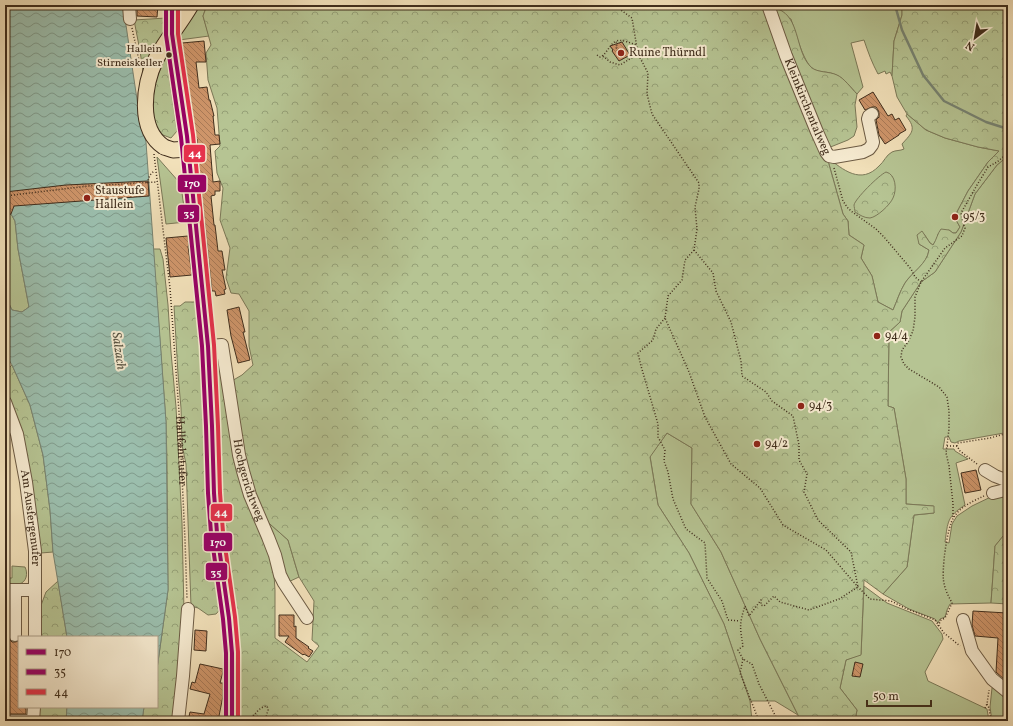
<svg xmlns="http://www.w3.org/2000/svg" width="1013" height="726" font-family="Vollkorn,serif">
	<style>
		.grass { fill: #b6c493; stroke: #7b7958 }
		.forest { fill: url(#forest-crowns); stroke: #7b7958 }
		.water { fill: url(#water-waves); stroke: #778473 }
		.lines { fill: none; stroke-linecap: round; stroke-linejoin: round }
		.stream { stroke: #778473; stroke-width: 2.5 }
		.building { fill: url(#building-back-hatch); stroke: #402e1d }
		.minor-casing { stroke: #6c5b44; stroke-width: 14 }
		.major-casing { stroke: #402e1d; stroke-width: 17 }
		.path { stroke: #402e1d; stroke-width: 1.5; stroke-dasharray: 1 2; stroke-linecap: butt }
		.minor { stroke: #f7ecd2; stroke-width: 12 }
		.major { stroke: #f2e1ba; stroke-width: 15 }
		.major-bridge-casing { stroke: #402e1d; stroke-width: 17; stroke-linecap: butt }
		.major-bridge { stroke: #f2e1ba; stroke-width: 15 }
		.bus-1-casing { stroke: #f7ecd2; stroke-width: 7 }
		.bus-2-casing { stroke: #f7ecd2; stroke-width: 7 }
		.bus-3-casing { stroke: #f7ecd2; stroke-width: 7 }
		.bus-1 { stroke: #906; stroke-width: 4 }
		.bus-2 { stroke: #906; stroke-width: 4 }
		.bus-3 { stroke: #e5314c; stroke-width: 4 }
		.poi-dot { fill: #8f2418; stroke: #f7ecd2; stroke-width: 1.5 }
		.bus-dot { fill: #402e1d; stroke: #f7ecd2; stroke-width: 1.5 }
		.labels { text-anchor: middle; dominant-baseline: central; stroke-width: 4; stroke-linejoin: round; paint-order: stroke }
		.bus-label { font-size: 11px; fill: #402e1d; stroke: #f7ecd2; text-anchor: end }
		.poi-label { font-size: 12px; fill: #402e1d; stroke: #f7ecd2; text-anchor: start }
		.street-label { font-size: 12px; fill: #402e1d; stroke: #f7ecd2 }
		.water-label { font-size: 13px; font-style: italic; fill: #575241; stroke: #f7ecd2 }
		.line-badge { stroke: #f7ecd2; stroke-width: 1.5 }
		.badge-label { font-size: 11px; text-anchor: middle; font-weight: bold; fill: #fff }
	</style>
	<defs>
		<pattern id="forest-crowns" width="20" height="18" patternUnits="userSpaceOnUse"><rect width="20" height="18" fill="#b6c493"/><path d="M2 6a3 3 0 1 1 6 0M12 15a3 3 0 1 1 6 0" fill="none" stroke="#95a077"/></pattern>
		<pattern id="water-waves" width="16" height="10" patternUnits="userSpaceOnUse"><rect width="16" height="10" fill="#9bbead"/><path d="M0 5q4-4 8 0t8 0" fill="none" stroke="#809b8c"/></pattern>
		<pattern id="building-back-hatch" width="6" height="6" patternUnits="userSpaceOnUse"><rect width="6" height="6" fill="#ce956a"/><path d="M-1 5l2 2M0 0l6 6M5-1l2 2" fill="none" stroke="#a97a57"/></pattern>
	</defs>
	<rect width="100%" height="100%" fill="#f2e1ba"/>
	<filter id="stains"><feTurbulence type="fractalNoise" baseFrequency=".005" numOctaves="4"/><feColorMatrix values="0 0 0 0 .2 0 0 0 0 .09 0 0 0 0 .02 0 0 0 .5 -.17"/></filter>
	<radialGradient id="worn" r=".72"><stop offset=".6" stop-color="#630" stop-opacity="0"/><stop offset="1" stop-color="#630" stop-opacity=".3"/></radialGradient>
	<g class="grass">
		<polygon points="198,5 207,5 203,16 209,36 179,40 179,36"/>
		<path d="M766 5H879L883 8H891L896 5 902 6V15L894 41 892 76 890 72 886 74 885 71 878 74C872 63 868 52 864 40L851 43 863 87 857 94C851 88 843 77 836 75 829 71 818 73 812 68 803 61 795 31 791 19L772 10Z"/>
		<path d="M907 114 926 130 945 138 978 147 999 151 988 162 968 191 957 212 956 220 960 227 956 233H953L949 230 938 234 937 239 933 245 930 243 924 234 919 244 929 250C927 265 912 272 905 283 900 291 897 301 893 310L878 302 872 276 861 258 864 245 849 235 848 221 843 214 827 157C843 170 861 185 879 166 884 162 886 155 892 152 896 150 900 151 904 149L902 144C912 133 917 129 906 116Z"/>
		<path d="M1008 156V279L1004 294 1008 300V427H1006L1004 433 959 441 955 443 951 442 949 437H945L943 449H954L955 451 968 459 956 463 965 505C947 517 948 521 945 542L949 543 952 524 957 516 972 506 997 494 1008 492V530L995 546 991 603 950 604 947 610 945 617 940 619 938 623 935 619 909 609 883 594 907 567 914 515 934 513 933 506 906 504V479L894 408 888 406 889 332 900 322 902 311 921 282 935 272 961 232 975 194 997 165Z"/>
		<polygon points="157,157 179,182 182,193 186,222 166,224"/>
		<polygon points="5,214 11,214 15,221 18,249 29,307 22,312 12,310 5,296"/>
		<polygon points="667,433 692,448 691,504 721,552 760,639 798,715 775,701 750,701 724,624 689,553 658,505 650,456"/>
		<polygon points="262,517 288,540 299,577 286,583"/>
		<path d="M12 566 25 567C28 573 27 582 19 584 15 586 9 585 5 585V578H12Z"/>
		<polygon points="864,586 887,603 932,621 942,634 943,639 925,672 928,681 987,709 989,721 855,721 857,710 840,688 846,660 861,654"/>
		<polygon points="994,686 1008,697 1008,721 992,721 990,707 992,688"/>
	</g>
	<g class="forest">
		<path d="M207 5H766L767 8C772 10 777 8 782 11 800 22 796 53 811 67 817 73 829 71 837 75 844 78 851 88 857 94L855 105 857 127 854 136 848 140 823 150 828 161 843 214 848 221 849 235 864 245 861 258 872 276 878 302 893 310C897 301 900 291 905 283 912 272 927 264 929 250L919 244 917 235 922 231 930 243 933 245C937 239 937 234 941 229L949 230 953 233H956L960 227 956 220 957 212 968 191 988 162 999 151 978 147 945 138 926 130 907 114 897 97 892 76 894 41 902 15V6L900 5H1008V156L997 165 975 194 961 232 935 272 921 282 902 311 900 322 889 332 888 406 894 408 906 479V504L934 506V513L914 515 907 567 883 594 864 580 861 655 846 660 840 688 857 710 855 721H799L798 715 760 639 721 552 691 504 692 448 667 433 650 457 658 505 689 553 724 624 750 701 752 721H239L238 652 223 547 220 495 217 398 214 354 221 358 238 464 248 496 273 559 275 590V638L307 662 319 646 312 640 314 601 299 577 288 540 262 517 252 494 242 459 236 412 230 382 242 375 253 365 249 346V311L239 294 231 293 226 278 230 248 220 220 223 188 217 173 215 151 220 146 217 108 208 80 206 53 211 45 203 16Z"/>
		<polygon points="166,18 166,32 149,59 143,71 140,51 134,20"/>
		<polygon points="166,56 177,131 171,138 163,135 157,128 152,113 155,82"/>
		<path d="M886 172C896 174 897 190 893 198 890 205 877 217 870 218 864 218 860 215 855 212 855 211 854 206 854 205 855 199 879 175 886 172Z"/>
		<polygon points="153,249 160,249 163,259 168,305 171,352 176,407 182,523 184,612 179,678 172,721 142,721 144,707 157,707 157,669 168,590 167,463 166,422"/>
		<polygon points="185,302 196,302 200,322 223,606 216,614 208,615 198,608 191,606 186,464 182,445 181,408 178,374 174,306 180,306"/>
		<polygon points="12,365 30,405 43,455 50,510 53,552 41,553 40,547 16,417 5,387 5,372"/>
		<polygon points="1008,530 1008,604 991,603 995,546"/>
		<polygon points="58,581 67,637 40,637 40,608 46,592"/>
		<polygon points="39,707 67,707 66,721 39,721"/>
	</g>
	<g class="water">
		<polygon points="5,5 123,5 139,113 146,142 166,422 168,590 157,669 157,637 67,637 53,552 50,510 43,455 30,405 12,365 5,353 5,296 12,310 22,312 29,307 18,249 15,221 11,214 5,214"/>
		<polygon points="67,707 144,707 142,721 66,721"/>
	</g>
	<g class="lines">
		<polyline class="stream" points="895,5 902,30 923,75 944,101 986,122 1008,129"/>
	</g>
	<g class="building">
		<polygon points="137,5 158,5 157,17 137,16"/>
		<polygon points="204,41 206,62 196,62 199,88 207,87 209,100 210,100 214,116 213,116 215,135 219,135 220,144 210,145 213,182 220,181 220,191 215,191 215,195 211,196 214,225 215,225 218,251 222,251 225,270 222,270 226,289 224,290 225,294 216,296 215,291 212,291 199,169 197,139 196,139 182,43"/>
		<polygon points="622,42 630,55 619,61 612,51 613,50 610,46"/>
		<polygon points="873,92 888,116 892,114 895,120 899,118 906,130 899,134 899,135 885,144 879,135 876,120 879,117 879,113 878,110 876,107 872,107 865,110 859,100"/>
		<polygon points="148,181 149,196 14,206 11,214 5,215 5,192 66,185"/>
		<polygon points="188,236 189,246 188,246 192,275 170,277 166,238"/>
		<polygon points="239,307 245,332 243,332 250,360 238,363 231,336 227,310"/>
		<polygon points="976,470 981,490 965,493 961,473"/>
		<polygon points="5,599 8,599 8,638 12,642 15,642 19,641 19,707 26,707 26,714 5,714"/>
		<polygon points="973,611 1007,613 1006,647 1008,647 1008,681 1006,681 996,672 998,638 975,636 972,625"/>
		<polygon points="279,615 294,615 294,627 296,626 296,638 309,647 308,648 313,651 309,657 304,654 303,655 285,642 289,636 279,636"/>
		<polygon points="195,630 207,631 206,651 194,650"/>
		<polygon points="855,662 863,664 860,677 852,676"/>
		<polygon points="200,664 223,669 223,672 220,683 223,683 223,696 218,721 188,721 190,712 204,714 210,694 190,689 192,682 195,683"/>
	</g>
	<g class="lines">
		<g class="minor-casing">
			<g id="minor">
				<polyline points="129,5 130,19"/>
				<path id="s2" d="M768 5 786 56 817 132 826 152 829 156 834 157 863 152 869 149 872 145 873 142 868 119 869 116 872 114"/>
				<path id="s3" d="M208 346 222 345 239 455 243 471 250 495 268 537 275 555 280 575 284 583 307 618"/>
				<path id="s4" d="M5 402 17 434 26 482 35 551V637"/>
				<polyline points="985,470 995,476 1008,481"/>
				<polyline points="993,493 1005,490 1008,488"/>
				<polyline points="5,590 35,590"/>
				<polyline points="15,590 15,635"/>
				<polyline points="963,620 972,651 992,679 1008,692"/>
				<polyline points="5,721 33,721 34,707"/>
				<polyline points="178,721 183,676 188,609"/>
			</g>
		</g>
		<g class="major-casing">
			<g id="major">
				<polyline points="172,5 172,34 187,136 208,346 212,426 214,493 217,533 229,618 232,653 232,721"/>
				<polyline points="164,147 173,150 188,149"/>
			</g>
		</g>
		<g class="path">
			<polyline points="614,5 632,18 638,54 648,73 647,94 652,114 699,183 699,189 695,207 697,229 694,250 685,260 682,280 668,296 665,318 689,372 705,417 731,464 760,488 783,525 826,550 858,587 870,599 891,601 905,608 935,620 944,633 960,646"/>
			<polyline points="132,28 140,65"/>
			<path d="M597 55 600 57C607 54 609 45 616 41"/>
			<path d="M622 55 616 49 617 46 616 41C622 39 630 43 637 45"/>
			<polyline points="603,56 610,62 620,65 638,54"/>
			<path id="s1" d="M154 154 170 288 179 412 185 540 187 599"/>
			<polyline points="834,168 843,201 847,207 851,211 876,229 884,237 911,269 915,277 921,282"/>
			<polyline points="147,183 150,175 154,171"/>
			<polyline points="5,196 88,186 157,182"/>
			<path d="M694 250 713 273 716 291 731 322 741 361 742 376 766 392 772 401 793 416 799 445V460L807 474 804 492 818 520 851 552 858 587 839 599 809 610 780 602 774 596 764 606 761 605V600L749 616 745 606C739 624 740 628 743 646L738 650 743 659 752 664 759 684 778 721"/>
			<polyline points="665,318 656,329 653,340 638,353 641,366 658,424 658,437 665,450 664,461 668,472 673,499 686,529 705,543 707,578 722,601 728,620 740,621"/>
			<polyline points="947,446 957,446"/>
			<polyline points="977,464 960,451 957,446 958,443 990,438 1008,433"/>
			<polyline points="953,517 953,504 949,466 946,453 949,429 949,411 947,397 939,387 909,369 904,364 901,357 902,350 908,342 913,331 915,317 915,297 921,282 945,248 962,236 965,228 963,223 961,213 977,185 988,167 997,162 1008,153"/>
			<path d="M938 626 941 620 945 618 952 603C949 597 945 590 944 583 941 573 947 526 954 517 960 507 973 501 984 496"/>
			<polyline points="743,659 740,673 759,721"/>
			<polyline points="987,704 989,708 991,721"/>
			<polyline points="985,708 987,704 989,690"/>
			<path d="M250 721C254 715 259 707 267 706L268 710 265 721"/>
		</g>
		<use href="#minor" class="minor"/>
		<use href="#major" class="major"/>
		<g class="major-bridge-casing">
			<path id="major-bridge" d="M164 147C137 129 144 84 156 59 166 40 180 24 191 5"/>
		</g>
		<use href="#major-bridge" class="major-bridge"/>
		<g class="bus-1-casing">
			<polyline id="bus-1" points="172,5 172,34 187,136 208,346 212,426 214,493 217,533 229,618 232,653 232,721"/>
		</g>
		<g class="bus-2-casing">
			<polyline id="bus-2" points="166,5 166,35 181,137 202,346 206,426 208,493 211,533 223,619 226,653 226,721"/>
		</g>
		<g class="bus-3-casing">
			<polyline id="bus-3" points="178,5 178,34 193,135 214,345 218,426 220,493 223,532 235,617 238,652 238,721"/>
		</g>
		<use href="#bus-1" class="bus-1"/>
		<use href="#bus-2" class="bus-2"/>
		<use href="#bus-3" class="bus-3"/>
	</g>
	<g class="poi-dot">
		<circle cx="621" cy="53" r="4"/>
		<circle cx="87" cy="198" r="4"/>
		<circle cx="955" cy="217" r="4"/>
		<circle cx="877" cy="336" r="4"/>
		<circle cx="801" cy="406" r="4"/>
		<circle cx="757" cy="444" r="4"/>
	</g>
	<circle class="bus-dot" cx="169" cy="55" r="3.5"/>
	<g class="labels">
		<g class="bus-label">
			<text x="162" y="49">Hallein<tspan x="162" dy="14">Stirneiskeller</tspan></text>
		</g>
		<g class="poi-label">
			<text x="629" y="53">Ruine Thürndl</text>
			<text x="95" y="191">Staustufe<tspan x="95" dy="14">Hallein</tspan></text>
			<text x="963" y="217">95/3</text>
			<text x="885" y="336">94/4</text>
			<text x="809" y="406">94/3</text>
			<text x="765" y="444">94/2</text>
		</g>
		<g class="street-label">
			<text stroke="none"><textPath href="#s2" startOffset="109">Kleinkirchentalweg</textPath></text>
			<text stroke="none"><textPath href="#s1" startOffset="298">Hallfahrtufer</textPath></text>
			<text stroke="none"><textPath href="#s3" startOffset="152">Hochgerichtweg</textPath></text>
			<text stroke="none"><textPath href="#s4" startOffset="119">Am Ausfergenufer</textPath></text>
		</g>
		<g class="water-label">
			<text transform="translate(118 351) rotate(82)">Salzach</text>
		</g>
	</g>
	<g class="line-badge">
		<rect x="183" y="144" width="23" height="19" rx="4" fill="#e5314c"/>
		<rect x="177" y="174" width="30" height="19" rx="4" fill="#906"/>
		<rect x="177" y="204" width="23" height="19" rx="4" fill="#906"/>
		<rect x="210" y="503" width="23" height="19" rx="4" fill="#e5314c"/>
		<rect x="203" y="532" width="30" height="20" rx="4" fill="#906"/>
		<rect x="205" y="562" width="23" height="19" rx="4" fill="#906"/>
	</g>
	<g class="badge-label">
		<text x="195" y="157">44</text>
		<text x="192" y="187">170</text>
		<text x="189" y="217">35</text>
		<text x="221" y="516">44</text>
		<text x="218" y="546">170</text>
		<text x="216" y="576">35</text>
	</g>
	<rect width="1013" height="726" fill="none" stroke="#f2e1ba" stroke-width="20"/>
	<rect x="6" y="6" width="1001" height="714" fill="none" stroke="#402e1d" stroke-width="2"/>
	<rect x="10" y="10" width="993" height="706" fill="none" stroke="#402e1d"/>
	<rect x="18" y="636" width="140" height="72" fill="#f7ecd2" stroke="#aea08a"/>
	<rect x="26" y="649" width="20" height="6" fill="#990066" stroke="#aea08a"/>
	<text x="54" y="656" font-size="12" fill="#402e1d">170</text>
	<rect x="26" y="669" width="20" height="6" fill="#990066" stroke="#aea08a"/>
	<text x="54" y="676" font-size="12" fill="#402e1d">35</text>
	<rect x="26" y="689" width="20" height="6" fill="#e5314c" stroke="#aea08a"/>
	<text x="54" y="696" font-size="12" fill="#402e1d">44</text>
	<g transform="translate(975 38) rotate(211)" stroke="#f7ecd2" stroke-width="3" paint-order="stroke">
	<path d="M0-3L7 15L0 10L-7 15Z" fill="#402e1d"/>
	<text y="-6" font-size="11" font-weight="bold" text-anchor="middle" fill="#402e1d">N</text>
	</g>
	<path d="M867 700v6h64v-6" fill="none" stroke="#402e1d" stroke-width="2"/>
	<text x="873" y="700" font-size="12" fill="#402e1d" stroke="#f7ecd2" stroke-width="3" paint-order="stroke">50 m</text>
	<rect width="100%" height="100%" filter="url(#stains)"/>
	<rect width="100%" height="100%" fill="url(#worn)"/>
</svg>
